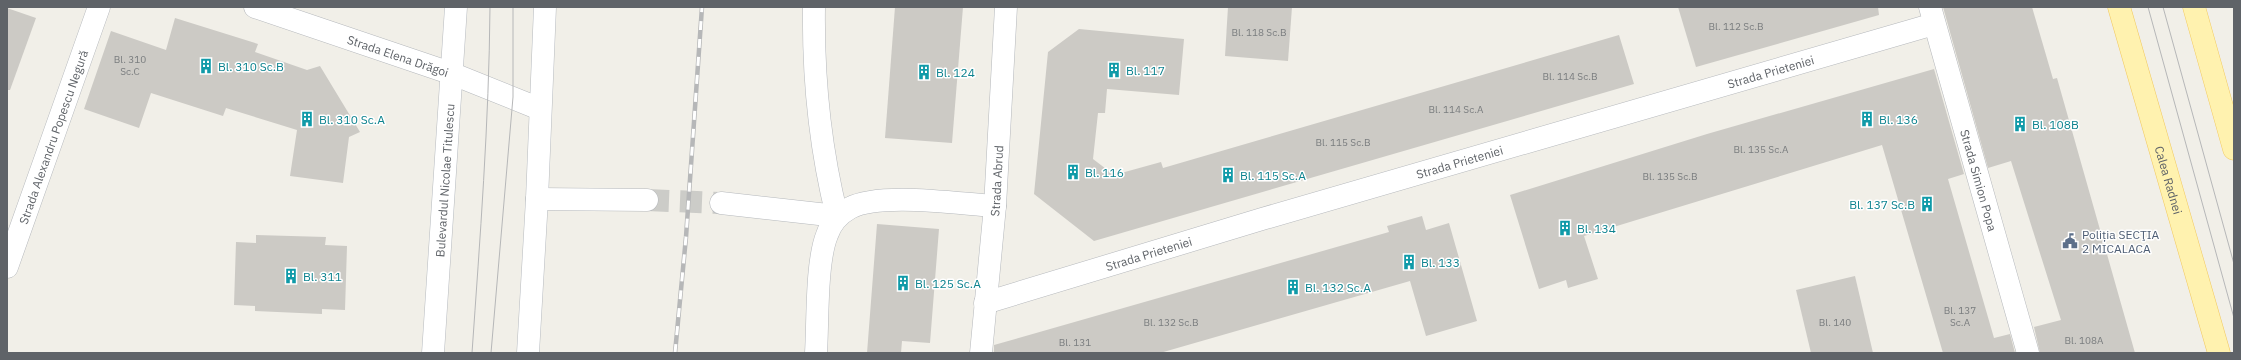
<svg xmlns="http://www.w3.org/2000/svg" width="2241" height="360" font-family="'IBM Plex Sans',sans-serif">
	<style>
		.building { fill: #cccac5 }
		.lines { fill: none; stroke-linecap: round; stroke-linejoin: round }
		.minor-tunnel { stroke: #ccccc8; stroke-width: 22; stroke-dasharray: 22 11; stroke-linecap: butt }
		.minor-casing { stroke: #b5b8bc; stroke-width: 23 }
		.secondary-casing { stroke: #b6babf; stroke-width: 23 }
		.primary-casing { stroke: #f2c960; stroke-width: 23 }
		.minor { stroke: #fff; stroke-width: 22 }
		.secondary { stroke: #fff; stroke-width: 22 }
		.primary { stroke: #fff2af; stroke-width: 22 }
		.tram { stroke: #b6b7b8; stroke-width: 1 }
		.rail-casing { stroke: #b6b7b8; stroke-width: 4.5 }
		.rail { stroke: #fff; stroke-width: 3; stroke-dasharray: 9; stroke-linecap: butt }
		.labels { text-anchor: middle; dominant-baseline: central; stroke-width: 3; stroke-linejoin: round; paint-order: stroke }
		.number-label { font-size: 10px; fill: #7a7d7f }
		.street-label { font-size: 12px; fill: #5f6368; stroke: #fff }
		.culture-label { font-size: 12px; fill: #0d838f; stroke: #fff; text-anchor: start }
		.service-label { font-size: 12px; fill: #4e5e75; stroke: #fff; text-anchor: start }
	</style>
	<rect width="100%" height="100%" fill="#f1efe8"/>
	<g class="building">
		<polygon points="895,7 963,7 952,143 885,138"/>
		<polygon points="1228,7 1292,7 1288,61 1225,56"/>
		<polygon points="1678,7 1878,7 1879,15 1696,67"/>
		<polygon points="1943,7 2032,7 2053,79 2057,78 2135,353 2040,353 2034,327 2061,320 2011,161 1988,168"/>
		<polygon points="7,8 36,18 10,90 7,90"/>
		<polygon points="175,18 258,44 255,52 307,70 320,66 360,132 349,137 343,183 290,176 297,130 226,108 223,116 151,93 139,128 84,109 111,31 166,50"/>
		<polygon points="1079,29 1184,39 1179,95 1107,89 1105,113 1098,113 1093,159 1114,175 1161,162 1163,168 1619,35 1634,84 1094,241 1034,194 1048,52"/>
		<polygon points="1934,69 1964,174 1948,179 1994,338 2010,334 2015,353 1943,353 1882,145 1584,236 1598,279 1568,288 1566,280 1539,289 1510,195 1707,134"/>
		<polygon points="1422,216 1426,230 1449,223 1477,321 1426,336 1410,281 1160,353 994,353 994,345 1389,232 1387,226"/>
		<polygon points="877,224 939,229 930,343 902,341 901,353 867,353"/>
		<polygon points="256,235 326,237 325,245 347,246 345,310 322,309 322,314 255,311 255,306 234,305 236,242 256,243"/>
		<polygon points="1855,276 1873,353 1811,353 1796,290"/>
	</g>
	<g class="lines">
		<polyline class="minor-tunnel" points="647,200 721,203"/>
		<g class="minor-casing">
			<g id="minor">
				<path id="s1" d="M255 7 453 74 540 109"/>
				<path d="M814 7C813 77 820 148 837 216"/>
				<path id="s2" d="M1930 7 2028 353"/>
				<polyline points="537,199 647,200"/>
				<polyline points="721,203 837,216"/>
				<path id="s3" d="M7 267 99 7"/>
				<path id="s4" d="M985 303 1262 219 1934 24"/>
				<path d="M816 353C818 322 816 262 827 235 831 223 839 214 850 208 880 192 959 204 995 206"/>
				<path id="s5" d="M981 353 995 206 1006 7"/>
			</g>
		</g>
		<g class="secondary-casing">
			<g id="secondary">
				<path id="s6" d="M433 353 456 7"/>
				<polyline points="528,353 537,199 545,7"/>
			</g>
		</g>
		<g class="primary-casing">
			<g id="primary">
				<path id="s7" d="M2119 7 2219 353"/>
				<polyline points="2194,7 2234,149"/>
			</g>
		</g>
		<use href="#minor" class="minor"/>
		<use href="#secondary" class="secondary"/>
		<use href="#primary" class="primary"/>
		<g class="tram">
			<polyline points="2148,7 2234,318"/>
			<polyline points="2163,7 2234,264"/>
			<path d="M472 353C480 238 489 123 490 7"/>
			<polyline points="491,353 513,97 513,7"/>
		</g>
		<g class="rail-casing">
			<polyline id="rail" points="675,353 686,237 702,7"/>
		</g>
		<use href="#rail" class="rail"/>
	</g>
	<defs>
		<g id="building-bare" transform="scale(1.2)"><path d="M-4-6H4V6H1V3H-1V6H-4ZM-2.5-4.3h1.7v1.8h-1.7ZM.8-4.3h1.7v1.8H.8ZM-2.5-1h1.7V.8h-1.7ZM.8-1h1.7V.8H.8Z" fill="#0f9aa8" stroke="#fff" stroke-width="2.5" paint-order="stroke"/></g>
		<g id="civic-bare" transform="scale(1.2)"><path d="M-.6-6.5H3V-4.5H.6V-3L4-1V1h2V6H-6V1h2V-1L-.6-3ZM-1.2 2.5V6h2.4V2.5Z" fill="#5c6f8a" stroke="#fff" stroke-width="2.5" paint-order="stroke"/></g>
	</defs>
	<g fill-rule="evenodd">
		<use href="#building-bare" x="206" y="66"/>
		<use href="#building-bare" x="1114" y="70"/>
		<use href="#building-bare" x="924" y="72"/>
		<use href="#building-bare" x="307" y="119"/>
		<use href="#building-bare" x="1867" y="119"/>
		<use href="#building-bare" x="2020" y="124"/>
		<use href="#building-bare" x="1073" y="172"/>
		<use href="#building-bare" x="1228" y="175"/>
		<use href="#building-bare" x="1927" y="204"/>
		<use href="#building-bare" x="1565" y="228"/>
		<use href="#civic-bare" x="2070" y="241"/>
		<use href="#building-bare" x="1409" y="262"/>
		<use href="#building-bare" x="291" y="276"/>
		<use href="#building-bare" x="903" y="283"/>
		<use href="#building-bare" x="1293" y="287"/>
	</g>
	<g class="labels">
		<g class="number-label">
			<text x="1736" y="26">Bl. 112 Sc.B</text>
			<text x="1259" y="32">Bl. 118 Sc.B</text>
			<text x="130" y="59">Bl. 310<tspan x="130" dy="12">Sc.C</tspan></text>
			<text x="1570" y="76">Bl. 114 Sc.B</text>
			<text x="1456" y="109">Bl. 114 Sc.A</text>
			<text x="1343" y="142">Bl. 115 Sc.B</text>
			<text x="1761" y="149">Bl. 135 Sc.A</text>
			<text x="1670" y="176">Bl. 135 Sc.B</text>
			<text x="1960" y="310">Bl. 137<tspan x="1960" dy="12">Sc.A</tspan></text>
			<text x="1171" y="322">Bl. 132 Sc.B</text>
			<text x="1835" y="322">Bl. 140</text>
			<text x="2084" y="340">Bl. 108A</text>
			<text x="1075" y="342">Bl. 131</text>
		</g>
		<g class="street-label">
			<text stroke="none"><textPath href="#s1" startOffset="151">Strada Elena Drăgoi</textPath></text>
			<text stroke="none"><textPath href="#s4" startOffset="819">Strada Prieteniei</textPath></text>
			<text stroke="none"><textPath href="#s3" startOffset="138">Strada Alexandru Popescu Negură</textPath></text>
			<text stroke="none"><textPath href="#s4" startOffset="495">Strada Prieteniei</textPath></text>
			<text stroke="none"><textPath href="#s6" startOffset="173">Bulevardul Nicolae Titulescu</textPath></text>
			<text stroke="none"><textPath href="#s5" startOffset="173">Strada Abrud</textPath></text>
			<text stroke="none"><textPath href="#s2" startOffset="180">Strada Simion Popa</textPath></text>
			<text stroke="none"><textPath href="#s7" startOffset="180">Calea Radnei</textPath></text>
			<text stroke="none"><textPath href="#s4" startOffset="171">Strada Prieteniei</textPath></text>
		</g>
		<g class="culture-label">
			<text x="218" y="66">Bl. 310 Sc.B</text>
			<text x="1126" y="70">Bl. 117</text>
			<text x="936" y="72">Bl. 124</text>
			<text x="319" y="119">Bl. 310 Sc.A</text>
			<text x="1879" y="119">Bl. 136</text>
			<text x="2032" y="124">Bl. 108B</text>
			<text x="1085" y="172">Bl. 116</text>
			<text x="1240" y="175">Bl. 115 Sc.A</text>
			<text x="1915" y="204" text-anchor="end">Bl. 137 Sc.B</text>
			<text x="1577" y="228">Bl. 134</text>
			<text x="1421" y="262">Bl. 133</text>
			<text x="303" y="276">Bl. 311</text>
			<text x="915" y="283">Bl. 125 Sc.A</text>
			<text x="1305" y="287">Bl. 132 Sc.A</text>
		</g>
		<g class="service-label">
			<text x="2082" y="234">Poliția SECŢIA<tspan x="2082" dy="14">2 MICALACA</tspan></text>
		</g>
	</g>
	<rect width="2241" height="360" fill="none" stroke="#5f6368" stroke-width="16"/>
</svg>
